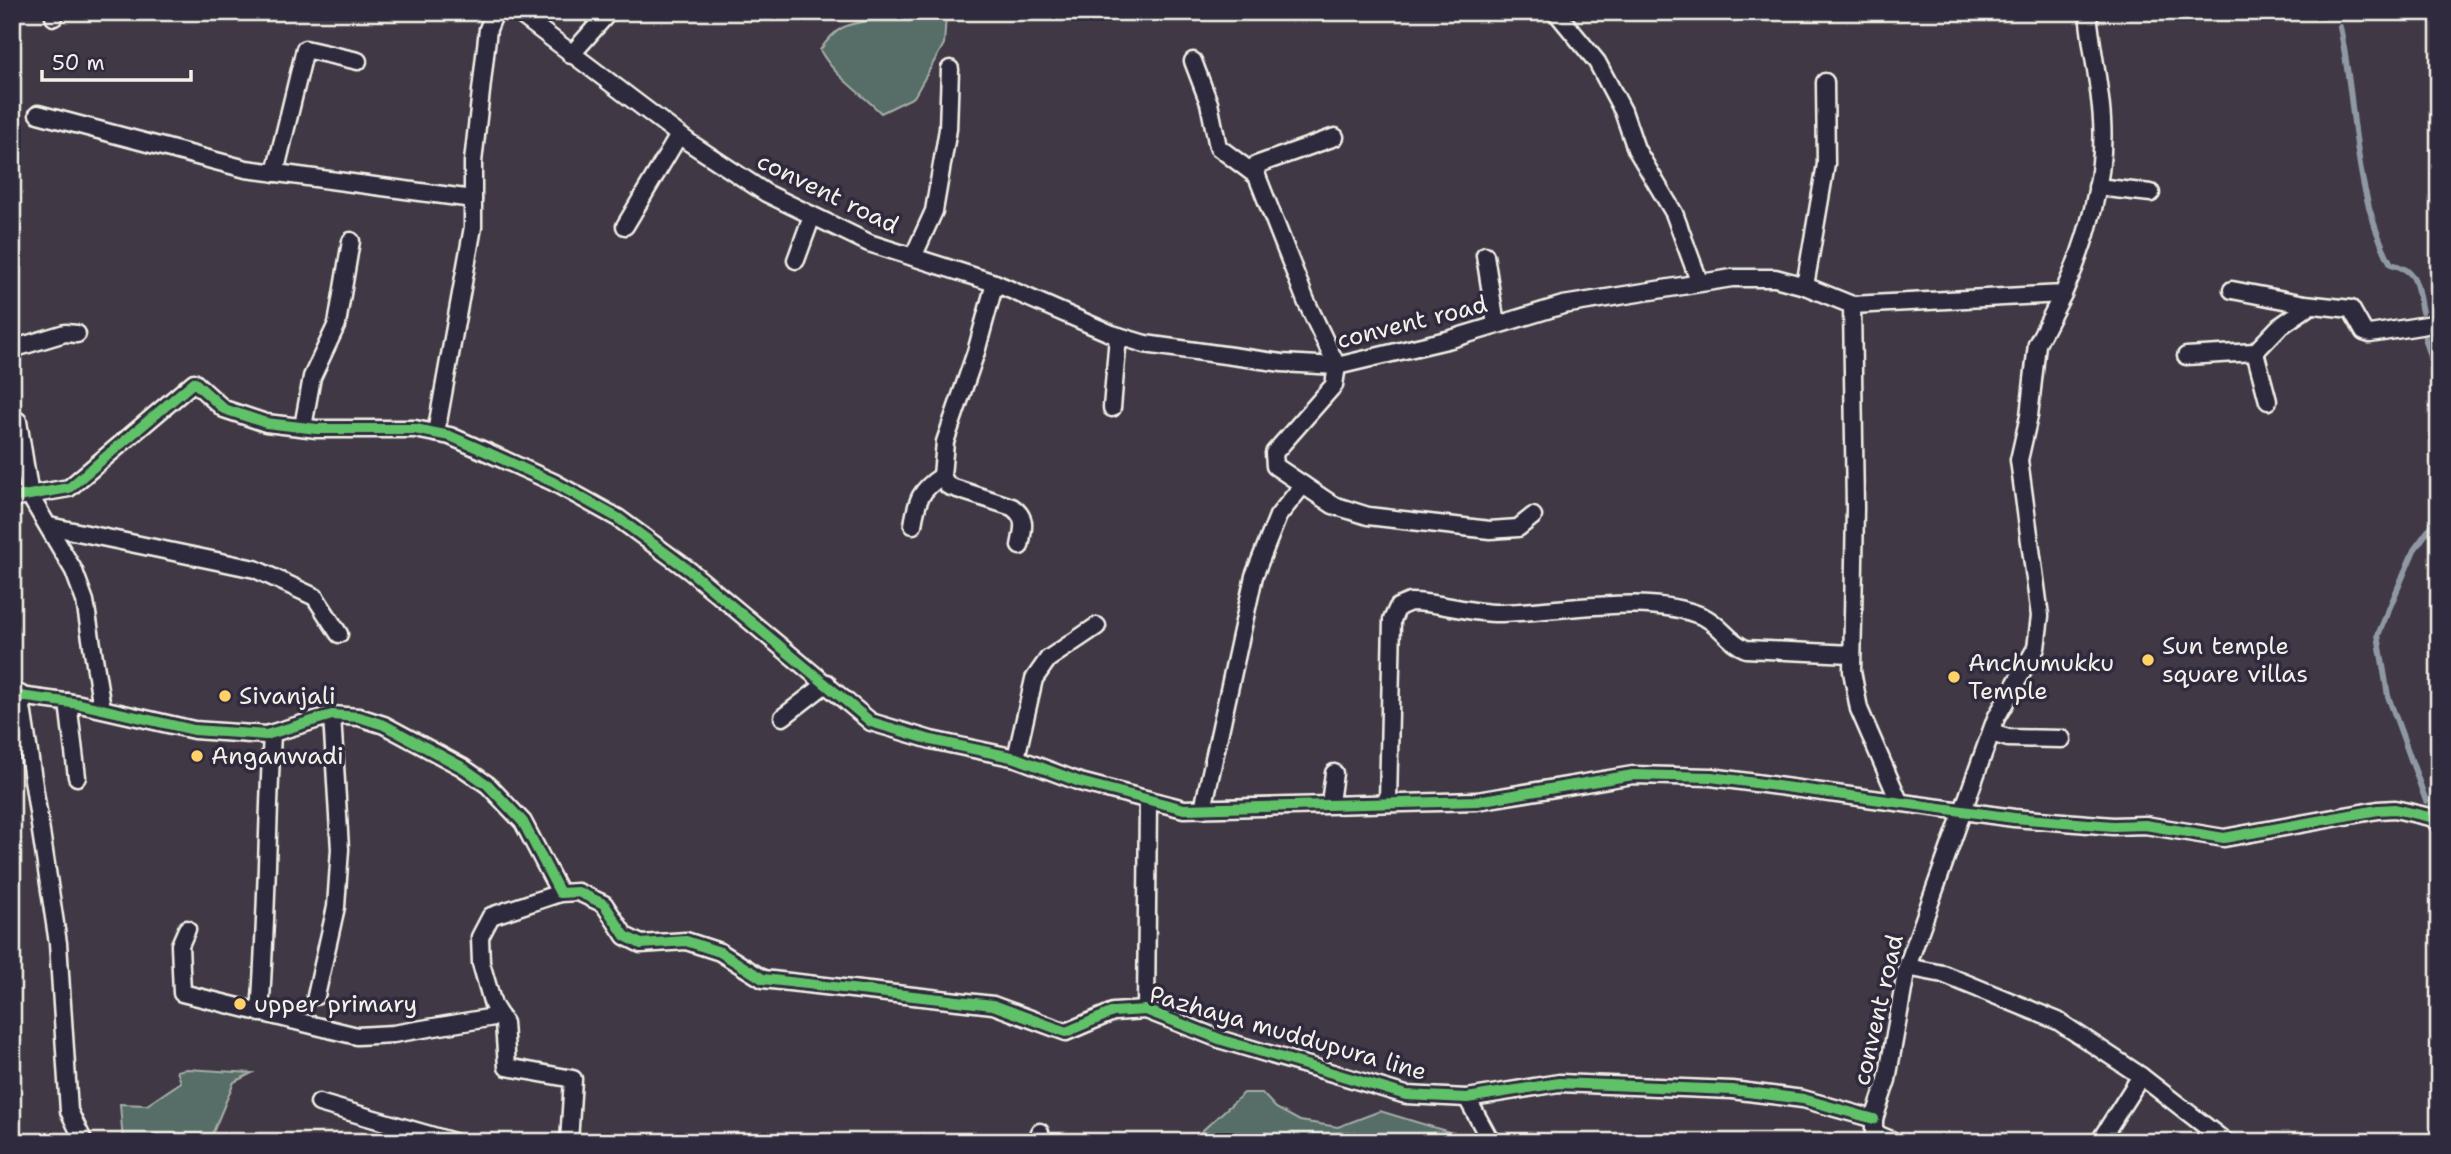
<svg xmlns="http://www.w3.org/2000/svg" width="2451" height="1154" font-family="'Shantell Sans',sans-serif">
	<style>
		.green { fill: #576d67; stroke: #a6afa8; stroke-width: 2 }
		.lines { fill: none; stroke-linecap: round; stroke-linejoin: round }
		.stream { stroke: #8f99a4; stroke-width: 6 }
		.street-casing { stroke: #f4f1e8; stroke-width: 21 }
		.street { stroke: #2f2a3d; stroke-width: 16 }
		.cycleway-casing { stroke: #2f2a3d; stroke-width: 15 }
		.cycleway { stroke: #61c268; stroke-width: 10 }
		.poi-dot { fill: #ffd166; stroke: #2f2a3d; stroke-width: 2.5 }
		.labels { text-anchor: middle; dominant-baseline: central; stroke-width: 7; stroke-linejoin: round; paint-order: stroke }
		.street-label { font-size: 24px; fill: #f4f1e8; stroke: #2f2a3d }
		.poi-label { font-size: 24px; fill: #f4f1e8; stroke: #2f2a3d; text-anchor: start }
	</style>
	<rect width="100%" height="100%" fill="#413845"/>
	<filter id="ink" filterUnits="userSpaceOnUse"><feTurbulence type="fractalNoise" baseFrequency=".0143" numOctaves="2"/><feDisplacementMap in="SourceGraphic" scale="14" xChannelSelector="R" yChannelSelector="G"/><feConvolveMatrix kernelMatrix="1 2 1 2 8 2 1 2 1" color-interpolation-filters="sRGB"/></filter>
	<g filter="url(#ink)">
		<g class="green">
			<path d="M878 12H953L946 16 944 44 914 97 881 113C860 92 834 76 820 50 837 26 846 24 874 20Z"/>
			<polygon points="187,1069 252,1073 234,1082 209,1142 123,1142 120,1104 147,1105 181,1082 177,1071"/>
			<polygon points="1244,1093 1262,1093 1276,1108 1300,1121 1338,1127 1380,1111 1482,1142 1184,1142 1193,1139"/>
		</g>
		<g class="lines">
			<g class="stream">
				<path d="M2340 27C2357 106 2352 191 2391 264 2420 271 2416 286 2422 312"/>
				<polyline points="2425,338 2439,381"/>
				<polyline points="2426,801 2388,696 2378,635 2414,550 2439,516"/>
			</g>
			<g class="street-casing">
				<g id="street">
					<polyline points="517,12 690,143 766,193 869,243 995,283 1112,334 1145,344 1282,363 1337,366 1451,339 1563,305 1732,278 1775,278 1805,286 1852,305 1855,508 1852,671 1859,709 1899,801"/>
					<polyline points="1556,12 1597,62 1623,111 1636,149 1674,213 1699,281"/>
					<polyline points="54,17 54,12"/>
					<polyline points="571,55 609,12"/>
					<polyline points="1193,61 1209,103 1218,147 1257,176"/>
					<polyline points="38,114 246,169 473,199"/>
					<polyline points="1335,137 1256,165 1257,176 1306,301 1337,366 1334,385 1274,453 1275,466 1333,505 1368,516 1490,530 1518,528 1533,516"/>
					<polyline points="275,173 305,49 358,61"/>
					<polyline points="2097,187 2151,193"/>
					<polyline points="625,226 679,135"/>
					<polyline points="1485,255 1496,325"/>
					<polyline points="913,257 934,211 948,129 950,69"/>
					<polyline points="796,260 812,216"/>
					<path d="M995 283 976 352 945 442 942 476 948 486 1012 507C1028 518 1023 529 1020 546"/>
					<polyline points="1805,286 1826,164 1825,82"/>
					<polyline points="2232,290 2305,304 2351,309 2364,332 2370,334 2439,323"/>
					<path d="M1852 305 2063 294C2087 242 2106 177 2102 120 2100 84 2091 48 2088 12"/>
					<polyline points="12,349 65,333 77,334"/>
					<polyline points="2255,352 2268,401"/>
					<polyline points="2186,356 2255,352 2279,327 2311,305"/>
					<polyline points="1112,408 1118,336"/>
					<polyline points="18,421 30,496 74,571 85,601 102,708"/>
					<polyline points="303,427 312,377 337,324 351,241"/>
					<polyline points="436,433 473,227 473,162 488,29 495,12"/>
					<polyline points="12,498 69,488 194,382 224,409 266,423 317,429 415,429 450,436 489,453 553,482 618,518 690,571 871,722 931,740 1016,758 1080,782 1184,809 1477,801 1633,775 1711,777 2014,818 2113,826 2145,825 2224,838 2378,810 2395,809 2434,818 2439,826"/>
					<path d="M913 525C917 500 920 490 942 476"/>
					<polyline points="49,526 255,569 315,597 339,634"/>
					<polyline points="20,694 58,943 69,1111 84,1142"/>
					<polyline points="12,695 80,704 194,730 266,735 332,715 359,717 384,725 462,767 488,785 523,822 560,893 578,892 604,904 625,936 641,944 686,941 720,952 763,979 993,1005 1066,1032 1113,1012 1146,1010 1222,1040 1406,1095 1467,1098 1559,1083 1732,1090 1803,1099 1874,1119"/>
					<polyline points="68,702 77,777"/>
					<polyline points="783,717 827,683"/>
					<polyline points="1991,733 2008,738 2062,739"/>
					<polyline points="1016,758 1034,679 1048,659 1097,626"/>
					<path d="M1388 802 1392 620 1398 607 1410 602C1441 602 1471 614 1501 613 1561 612 1648 592 1704 617 1721 625 1728 642 1746 649L1852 654"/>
					<polyline points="1330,803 1334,773"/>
					<polyline points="1203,809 1254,576 1278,516 1303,485"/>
					<polyline points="560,893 491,916 480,937 481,963 493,1005 504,1023 507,1067 573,1079 569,1142"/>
					<polyline points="187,929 180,945 182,993 357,1036 393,1034 500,1016"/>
					<polyline points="1907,967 1943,974 2058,1021 2141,1076"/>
					<polyline points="316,996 336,907 340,849 332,715"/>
					<polyline points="1146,1010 1148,801"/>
					<path d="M260 1013C267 920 267 827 272 734"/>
					<polyline points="1467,1098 1491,1142"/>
					<polyline points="319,1103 454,1142"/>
					<polyline points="1874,1133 1896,1142"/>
					<polyline points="1037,1142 1040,1132"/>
					<polyline points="1874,1142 1874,1119 1887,1080 1907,967 1996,718 2036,648 2040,616 2019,460 2029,416 2037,344 2063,294"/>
					<polyline points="2099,1142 2141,1076 2226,1142"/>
				</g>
			</g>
			<use href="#street" class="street"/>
			<g class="cycleway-casing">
				<g id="cycleway">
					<polyline points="12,498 69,488 194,382 224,409 266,423 317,429 415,429 450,436 489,453 553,482 618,518 690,571 871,722 931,740 1016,758 1080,782 1184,809 1477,801 1633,775 1711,777 2014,818 2113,826 2145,825 2224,838 2378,810 2395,809 2434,818 2439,826"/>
					<polyline points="12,695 80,704 194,730 266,735 332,715 359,717 384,725 462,767 488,785 523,822 560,893 578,892 604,904 625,936 641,944 686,941 720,952 763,979 993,1005 1066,1032 1113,1012 1146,1010 1222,1040 1406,1095 1467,1098 1559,1083 1732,1090 1803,1099 1874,1119"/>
				</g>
			</g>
			<use href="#cycleway" class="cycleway"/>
		</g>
	</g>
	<g class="poi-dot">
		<circle cx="2148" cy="660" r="7"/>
		<circle cx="1954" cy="677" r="7"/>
		<circle cx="225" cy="696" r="7"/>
		<circle cx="197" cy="756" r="7"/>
		<circle cx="240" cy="1004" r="7"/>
	</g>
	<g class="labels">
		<g class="street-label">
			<text transform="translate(828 193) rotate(26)">convent road</text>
			<text transform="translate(1412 322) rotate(-14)">convent road</text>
			<text transform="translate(1878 1010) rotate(-77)">convent road</text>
			<text transform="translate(1288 1033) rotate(16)">Pazhaya muddupura line</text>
		</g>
		<g class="poi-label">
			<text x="2162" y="646">Sun temple<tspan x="2162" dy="28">square villas</tspan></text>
			<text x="1968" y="663">Anchumukku<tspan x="1968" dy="28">Temple</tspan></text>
			<text x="239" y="696">Sivanjali</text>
			<text x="211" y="756">Anganwadi</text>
			<text x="254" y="1004">upper primary</text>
		</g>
	</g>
	<rect width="2451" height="1154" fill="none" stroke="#2f2a3d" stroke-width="42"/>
	<rect x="21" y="21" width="2409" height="1112" fill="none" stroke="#f4f1e8" stroke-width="2.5" filter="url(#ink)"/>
	<path d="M42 70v10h149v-10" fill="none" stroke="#f4f1e8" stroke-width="3.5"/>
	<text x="52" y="70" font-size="21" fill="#f4f1e8" stroke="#2f2a3d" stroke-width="5" paint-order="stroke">50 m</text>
</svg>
